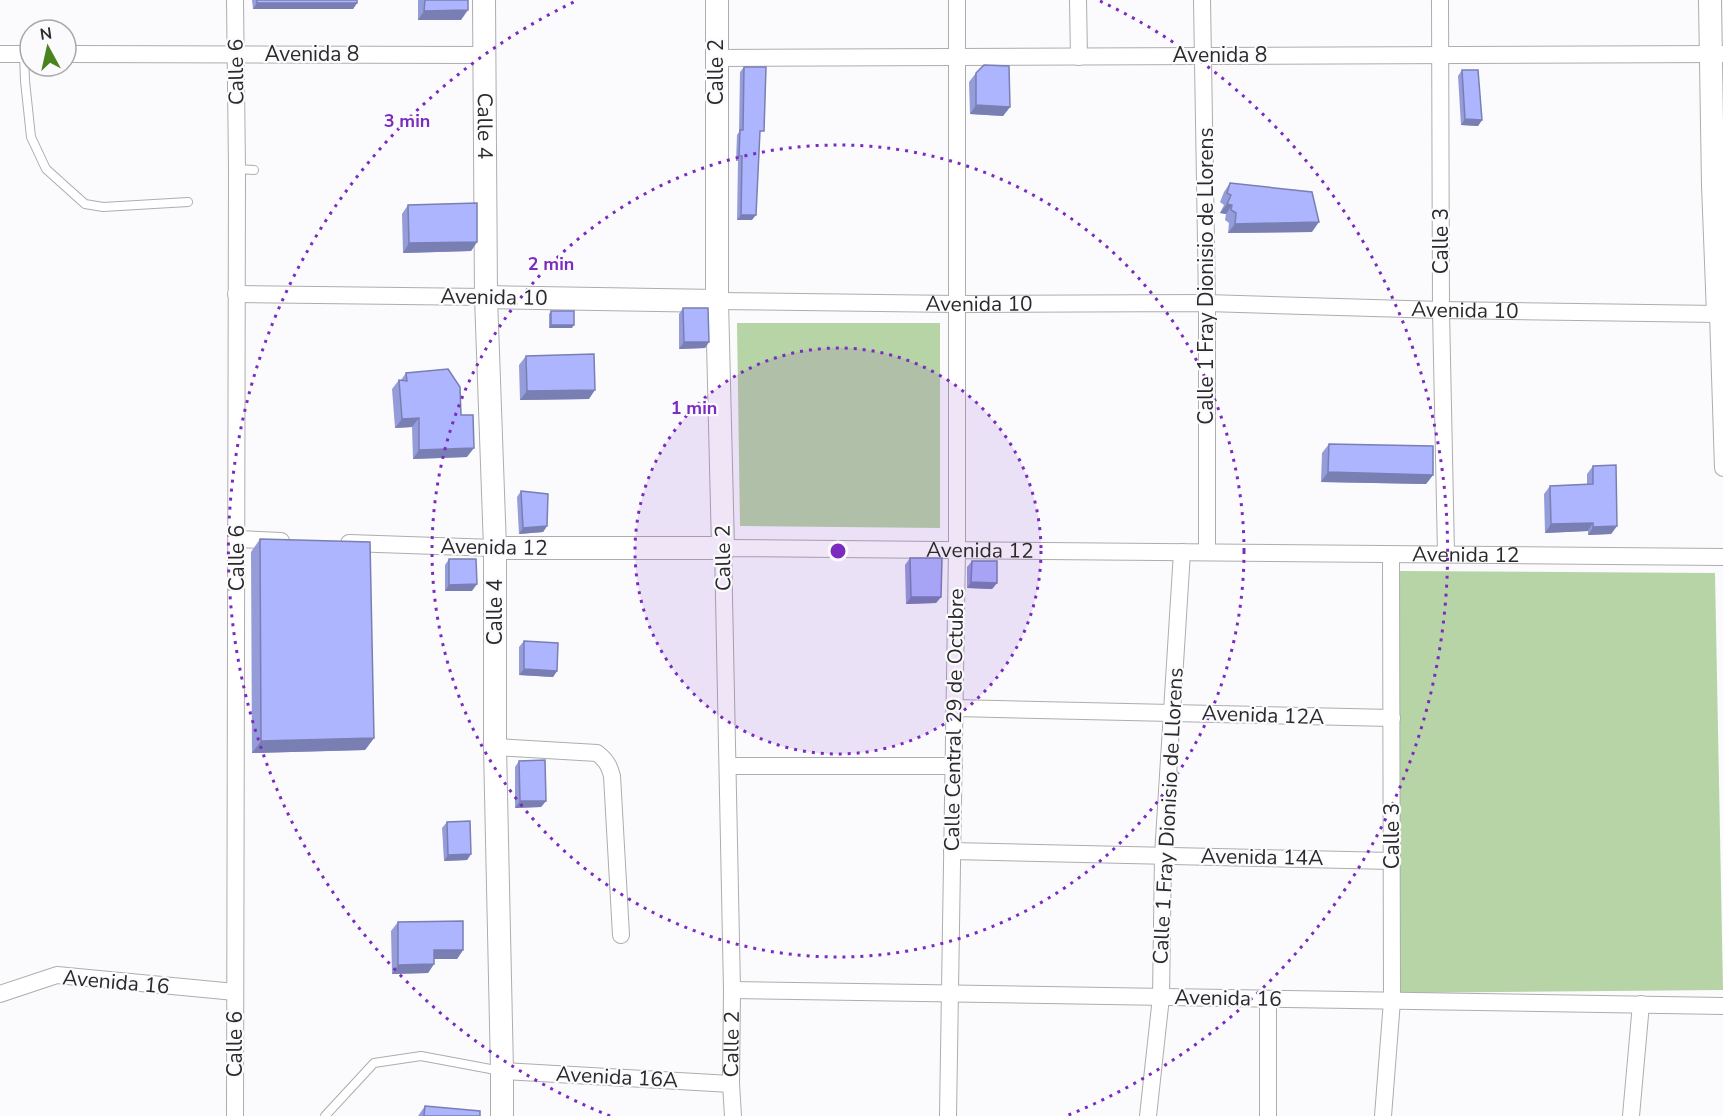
<svg xmlns="http://www.w3.org/2000/svg" width="1723" height="1116" font-family="'Nunito Sans',sans-serif">
	<style>
		.green { fill: #b7d4a6 }
		.lines { fill: none; stroke-linecap: round; stroke-linejoin: round }
		.lane-casing { stroke: #adadb0; stroke-width: 10 }
		.street-casing { stroke: #adadb0; stroke-width: 18 }
		.secondary-casing { stroke: #adadb0; stroke-width: 24 }
		.lane { stroke: #fff; stroke-width: 8 }
		.street { stroke: #fff; stroke-width: 16 }
		.secondary { stroke: #fff; stroke-width: 22 }
		.wall { fill: #959cda }
		.shaded-wall { fill: #797fb2 }
		.building { fill: #adb5fe; stroke: #797fb2; stroke-width: 1.5 }
		.ring { fill: none; stroke: #7b2cbf; stroke-width: 3; stroke-dasharray: 3 6 }
		.labels { text-anchor: middle; dominant-baseline: central; stroke-width: 4.5; stroke-linejoin: round; paint-order: stroke }
		.street-label { font-size: 21px; fill: #2a2a2b; stroke: #fbfbfe }
		.centre { fill: #7b2cbf; stroke: #fbfbfe; stroke-width: 3 }
		.ring-label { font-size: 18px; text-anchor: middle; font-weight: bold; fill: #7b2cbf; stroke: #fbfbfe; stroke-width: 4.5; stroke-linejoin: round; paint-order: stroke }
	</style>
	<rect width="100%" height="100%" fill="#fbfbfe"/>
	<g class="green">
		<polygon points="737,323 940,323 940,528 740,526"/>
		<polygon points="1400,571 1715,573 1723,990 1399,993"/>
	</g>
	<g class="lines">
		<g class="lane-casing">
			<g id="lane">
				<polyline points="24,54 25,81 31,137 46,169 85,204 103,207 188,202"/>
				<polyline points="237,169 254,170"/>
				<polyline points="325,1116 374,1063 421,1056 501,1071"/>
			</g>
		</g>
		<g class="street-casing">
			<g id="street">
				<polyline points="235,0 237,169 235,1116"/>
				<polyline points="1078,0 1079,57"/>
				<polyline points="1202,0 1207,303 1207,552"/>
				<polyline points="1440,0 1441,310 1446,554"/>
				<polyline points="0,54 30,54"/>
				<polyline points="66,54 485,55"/>
				<polyline points="716,58 1723,54"/>
				<polyline points="236,294 486,297"/>
				<path id="s1" d="M717 301 957 304 1207 303 1441 310 1718 314 1723 468"/>
				<polyline points="237,539 281,541"/>
				<polyline points="349,543 495,548"/>
				<polyline points="955,708 1392,718"/>
				<path d="M495 747 597 753C606 760 609 765 612 776L621 935"/>
				<polyline points="728,766 954,766"/>
				<polyline points="952,851 1392,861"/>
				<polyline points="732,990 1723,1006"/>
				<polyline points="0,994 57,975 235,992"/>
				<polyline points="502,1071 731,1084"/>
				<path id="s2" d="M733 1116 731 1084 732 990 723 548 1723 557"/>
				<polyline points="948,1116 957,550 957,0"/>
				<polyline points="1148,1116 1161,997 1163,855 1182,552"/>
				<polyline points="1268,1116 1268,999"/>
				<polyline points="1383,1116 1392,1001 1391,555"/>
				<polyline points="1631,1116 1641,1004"/>
			</g>
		</g>
		<g class="secondary-casing">
			<g id="secondary">
				<path id="s3" d="M484 0 486 297 495 548V747L502 1071V1116"/>
				<polyline points="1710,0 1713,185 1718,314 1723,314"/>
				<polyline points="486,297 717,301"/>
				<polyline points="495,548 723,548 717,301 717,0"/>
			</g>
		</g>
		<use href="#lane" class="lane"/>
		<use href="#street" class="street"/>
		<use href="#secondary" class="secondary"/>
	</g>
	<g class="wall">
		<polygon points="252,0 357,0 357,3 353,9 253,9"/>
		<polygon points="418,0 468,0 461,20 418,20"/>
		<polygon points="744,67 760,136 752,220 737,220 738,161 736,161 737,135 739,132 740,72"/>
		<polygon points="1462,70 1482,120 1478,126 1461,125 1458,76"/>
		<polygon points="976,73 1010,107 1003,116 970,114 969,82"/>
		<polygon points="1230,183 1312,232 1228,233 1229,223 1225,220 1226,214 1220,213 1224,205 1220,202 1224,192"/>
		<polygon points="408,205 477,242 471,251 403,253 402,214"/>
		<polygon points="683,308 709,342 705,348 679,349 679,314"/>
		<polygon points="551,311 572,328 549,328 549,314"/>
		<polygon points="526,356 589,399 520,400 519,365"/>
		<polygon points="406,373 461,415 467,457 413,459 412,427 395,428 392,389 399,380 401,380"/>
		<polygon points="1329,444 1433,475 1426,484 1321,482 1322,453"/>
		<polygon points="1593,466 1617,526 1611,534 1588,535 1588,531 1545,533 1544,494 1550,486 1587,484 1587,474"/>
		<polygon points="521,491 547,526 543,532 519,534 517,497"/>
		<polygon points="260,539 374,738 365,750 252,753 251,552"/>
		<polygon points="910,558 941,597 936,603 906,604 905,565"/>
		<polygon points="449,559 472,591 445,591 445,565"/>
		<polygon points="972,561 997,583 992,589 967,588 967,567"/>
		<polygon points="524,641 557,671 553,677 519,675 519,647"/>
		<polygon points="519,761 546,801 541,807 515,808 515,767"/>
		<polygon points="447,822 471,854 467,860 444,861 442,828"/>
		<polygon points="398,922 463,950 457,959 434,959 434,964 428,973 392,974 391,931"/>
		<polygon points="425,1106 480,1116 418,1116"/>
	</g>
	<g class="shaded-wall">
		<polygon points="257,3 357,3 353,9 253,9"/>
		<polygon points="468,10 461,20 418,20 424,11"/>
		<polygon points="976,105 1010,107 1003,116 970,114"/>
		<polygon points="1465,119 1482,120 1478,126 1461,125"/>
		<polygon points="1227,204 1232,205 1226,214 1220,213"/>
		<polygon points="741,215 756,215 752,220 737,220"/>
		<polygon points="1319,222 1312,232 1228,233 1235,224"/>
		<polygon points="477,242 471,251 403,253 409,243"/>
		<polygon points="551,325 574,325 572,328 549,328"/>
		<polygon points="684,342 709,342 705,348 679,349"/>
		<polygon points="595,390 589,399 520,400 527,391"/>
		<polygon points="419,418 412,427 395,428 402,419"/>
		<polygon points="474,448 467,457 413,459 419,450"/>
		<polygon points="1328,472 1433,475 1426,484 1321,482"/>
		<polygon points="1593,523 1588,531 1545,533 1551,524"/>
		<polygon points="547,526 543,532 519,534 523,528"/>
		<polygon points="1617,526 1611,534 1588,535 1593,527"/>
		<polygon points="971,582 997,583 992,589 967,588"/>
		<polygon points="477,584 472,591 445,591 449,585"/>
		<polygon points="911,597 941,597 936,603 906,604"/>
		<polygon points="524,669 557,671 553,677 519,675"/>
		<polygon points="374,738 365,750 252,753 261,741"/>
		<polygon points="520,801 546,801 541,807 515,808"/>
		<polygon points="471,854 467,860 444,861 448,855"/>
		<polygon points="434,950 463,950 457,959 427,959"/>
		<polygon points="434,964 428,973 392,974 398,965"/>
	</g>
	<g class="building">
		<rect x="257" y="0" width="100" height="3"/>
		<polygon points="425,0 468,0 468,10 424,11"/>
		<polygon points="984,65 1009,66 1010,107 976,105 976,73"/>
		<polygon points="744,67 766,67 764,131 760,131 756,215 741,215 742,156 739,156 740,130 743,130"/>
		<polygon points="1462,70 1478,70 1482,120 1465,119"/>
		<polygon points="1230,183 1312,192 1319,222 1235,224 1236,213 1231,210 1232,205 1227,204 1231,195 1227,193"/>
		<polygon points="477,203 477,242 409,243 408,205"/>
		<polygon points="683,308 708,308 709,342 684,342"/>
		<rect x="551" y="311" width="23" height="14"/>
		<polygon points="594,354 595,390 527,391 526,356"/>
		<polygon points="448,369 460,387 461,415 473,415 474,448 419,450 419,418 402,419 399,380 407,381 406,373"/>
		<polygon points="1329,444 1433,446 1433,475 1328,472"/>
		<polygon points="1616,465 1617,526 1593,527 1593,523 1551,524 1550,486 1593,484 1593,466"/>
		<polygon points="521,491 548,494 547,526 523,528"/>
		<polygon points="260,539 370,542 374,738 261,741"/>
		<polygon points="910,558 942,558 941,597 911,597"/>
		<polygon points="449,559 476,559 477,584 449,585"/>
		<polygon points="972,561 997,561 997,583 971,582"/>
		<polygon points="524,641 558,643 557,671 524,669"/>
		<polygon points="545,760 546,801 520,801 519,761"/>
		<polygon points="470,821 471,854 448,855 447,822"/>
		<polygon points="463,921 463,950 434,950 434,964 398,965 398,922"/>
		<polygon points="425,1106 480,1111 480,1116 424,1116"/>
	</g>
	<circle cx="838" cy="551" r="203" fill="#7b2cbf" fill-opacity=".12"/>
	<g class="ring">
		<circle cx="838" cy="551" r="203"/>
		<circle cx="838" cy="551" r="406"/>
		<path d="M610 1116A609 609 0 0 1 576 1M1100 1A609 609 0 0 1 1066 1116"/>
	</g>
	<g class="labels">
		<g class="street-label">
			<text x="312" y="54">Avenida 8</text>
			<text x="1220" y="55">Avenida 8</text>
			<text transform="translate(236 72) rotate(-91)">Calle 6</text>
			<text transform="translate(716 72) rotate(-90)">Calle 2</text>
			<text stroke="none"><textPath href="#s3" startOffset="126">Calle 4</textPath></text>
			<text transform="translate(1441 241) rotate(-90)">Calle 3</text>
			<text transform="translate(1206 276) rotate(-90)">Calle 1 Fray Dionisio de Llorens</text>
			<text transform="translate(494 297) rotate(1)">Avenida 10</text>
			<text stroke="none"><textPath href="#s1" startOffset="262">Avenida 10</textPath></text>
			<text stroke="none"><textPath href="#s1" startOffset="748">Avenida 10</textPath></text>
			<text transform="translate(494 547) rotate(1)">Avenida 12</text>
			<text stroke="none"><textPath href="#s2" startOffset="825">Avenida 12</textPath></text>
			<text stroke="none"><textPath href="#s2" startOffset="1311">Avenida 12</textPath></text>
			<text transform="translate(237 558) rotate(-90)">Calle 6</text>
			<text transform="translate(723 558) rotate(-91)">Calle 2</text>
			<text transform="translate(495 612) rotate(-90)">Calle 4</text>
			<text transform="translate(1263 715) rotate(2)">Avenida 12A</text>
			<text transform="translate(954 720) rotate(-89)">Calle Central 29 de Octubre</text>
			<text transform="translate(1168 816) rotate(-87)">Calle 1 Fray Dionisio de Llorens</text>
			<text transform="translate(1392 836) rotate(-90)">Calle 3</text>
			<text transform="translate(1262 857) rotate(1)">Avenida 14A</text>
			<text transform="translate(116 982) rotate(5)">Avenida 16</text>
			<text transform="translate(1228 998) rotate(1)">Avenida 16</text>
			<text transform="translate(235 1044) rotate(-90)">Calle 6</text>
			<text stroke="none"><textPath href="#s2" startOffset="72">Calle 2</textPath></text>
			<text transform="translate(617 1077) rotate(3)">Avenida 16A</text>
		</g>
	</g>
	<circle cx="838" cy="551" r="9" class="centre"/>
	<g class="ring-label">
		<text x="407" y="127">3 min</text>
		<text x="551" y="270">2 min</text>
		<text x="694" y="414">1 min</text>
	</g>
	<g transform="translate(48 48) rotate(352)"><circle r="28" fill="#fbfbfe" stroke="#a7a7aa" stroke-width="1.5"/>
	<path d="M0-4.5L10 22L0 15L-10 22Z" fill="#4a831e"/>
	<text y="-9" font-size="16" font-weight="bold" text-anchor="middle" fill="#2a2a2b">N</text>
	</g>
</svg>
